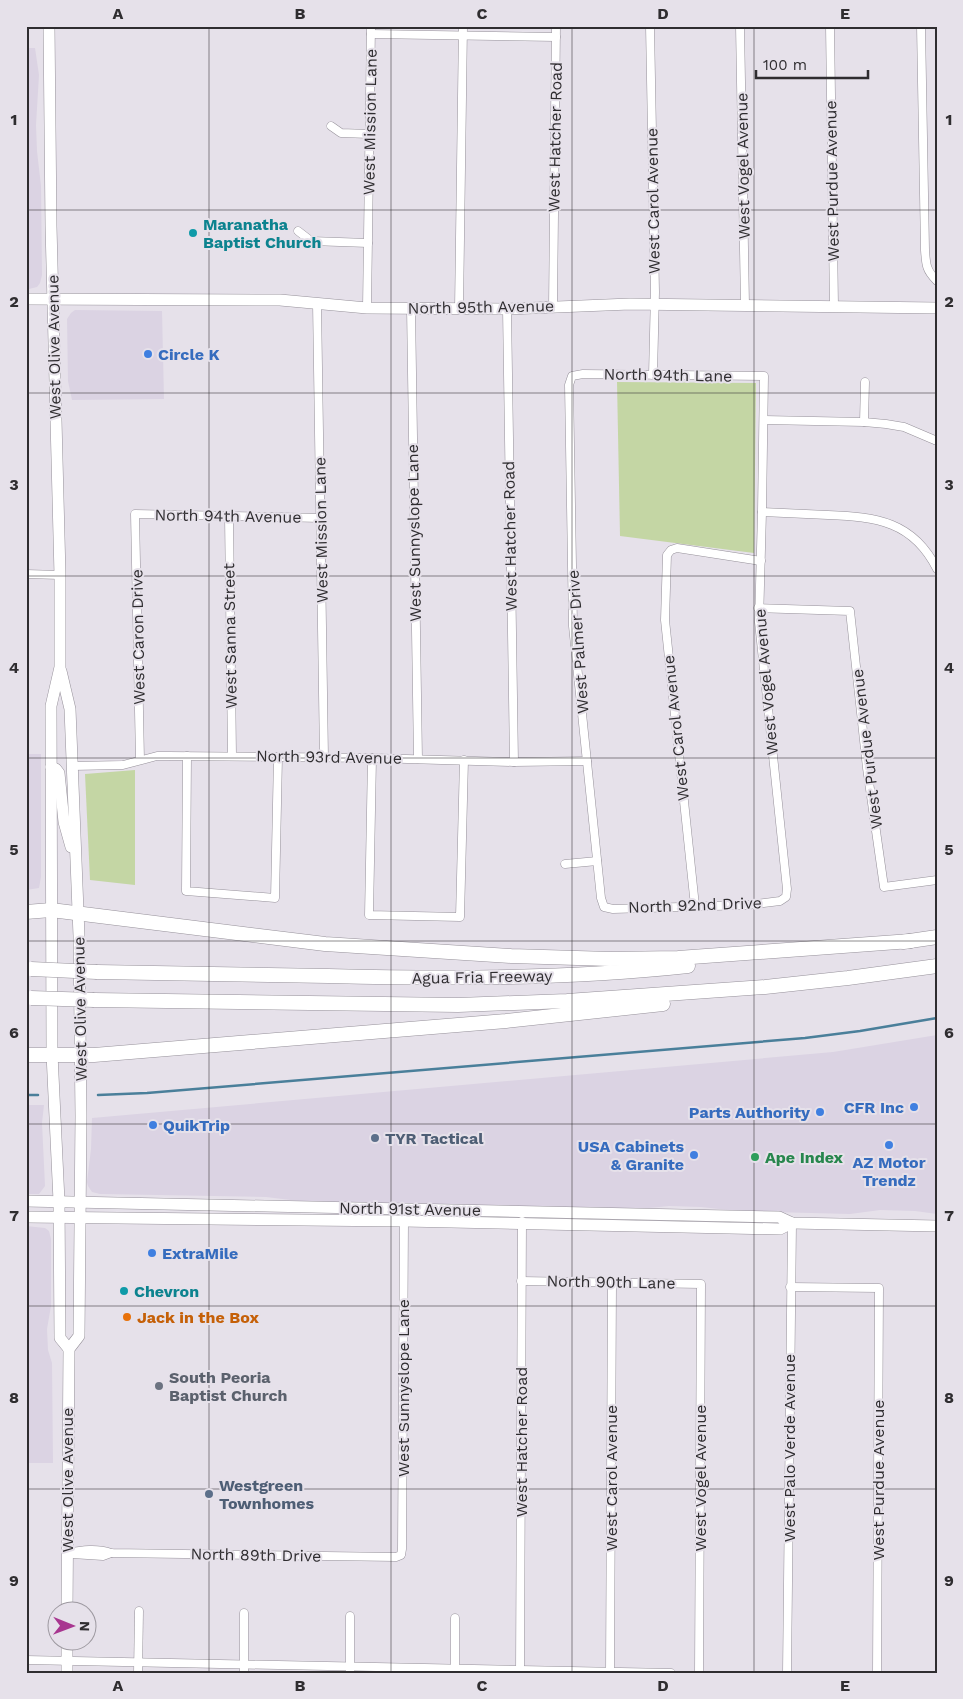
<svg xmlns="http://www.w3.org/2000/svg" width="963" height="1699" font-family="'Work Sans',sans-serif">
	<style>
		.built { fill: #dbd3e3 }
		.green { fill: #c4d6a4 }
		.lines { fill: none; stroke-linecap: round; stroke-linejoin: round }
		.stream { stroke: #4a7f9a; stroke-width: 2.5 }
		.street-casing { stroke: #96919a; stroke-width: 9 }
		.secondary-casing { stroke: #96919a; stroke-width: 12 }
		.highway-casing { stroke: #96919a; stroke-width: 15 }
		.street { stroke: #fff; stroke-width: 8 }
		.secondary { stroke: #fff; stroke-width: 11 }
		.highway { stroke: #fff; stroke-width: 14 }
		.highway-bridge-casing { stroke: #96919a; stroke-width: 15; stroke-linecap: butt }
		.highway-bridge { stroke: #fff; stroke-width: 14 }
		.grid { fill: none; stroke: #2f2d30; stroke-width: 1; stroke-opacity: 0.55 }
		.culture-dot { fill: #0f9aa8; stroke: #e6e1ea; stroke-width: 2 }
		.shop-dot { fill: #3f7fe0; stroke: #e6e1ea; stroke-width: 2 }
		.service-dot { fill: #5c6f8a; stroke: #e6e1ea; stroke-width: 2 }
		.leisure-dot { fill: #2e9e5b; stroke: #e6e1ea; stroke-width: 2 }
		.food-dot { fill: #e8710a; stroke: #e6e1ea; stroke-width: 2 }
		.worship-dot { fill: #6b7280; stroke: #e6e1ea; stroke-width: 2 }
		.labels { text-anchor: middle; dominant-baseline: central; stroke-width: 4; stroke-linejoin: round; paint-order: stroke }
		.street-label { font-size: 16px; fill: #2f2d30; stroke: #e6e1ea }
		.culture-label { font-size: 16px; font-weight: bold; fill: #0d838f; stroke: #e6e1ea; text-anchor: start }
		.shop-label { font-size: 16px; font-weight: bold; fill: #366cbe; stroke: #e6e1ea; text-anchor: start }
		.service-label { font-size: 16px; font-weight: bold; fill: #4e5e75; stroke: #e6e1ea; text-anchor: start }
		.leisure-label { font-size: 16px; font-weight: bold; fill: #27864d; stroke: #e6e1ea; text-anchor: start }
		.food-label { font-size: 16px; font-weight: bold; fill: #c56008; stroke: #e6e1ea; text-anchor: start }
		.worship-label { font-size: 16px; font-weight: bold; fill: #5b616d; stroke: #e6e1ea; text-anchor: start }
		.neatline { fill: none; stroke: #2f2d30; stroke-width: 2 }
		.grid-label { font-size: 16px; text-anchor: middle; font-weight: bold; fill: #2f2d30 }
	</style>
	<rect width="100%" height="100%" fill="#e6e1ea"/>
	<g class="built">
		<polygon points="26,48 35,48 39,75 36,125 37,151 41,186 42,275 40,283 37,287 29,289 26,289"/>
		<polygon points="75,310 162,311 164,399 72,400 68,381 67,319 71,313"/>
		<polygon points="26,754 41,754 41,877 39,888 26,890"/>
		<polygon points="937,1035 937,1214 915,1211 880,1210 850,1214 737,1211 701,1207 669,1206 639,1209 307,1202 266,1197 100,1194 92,1192 88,1186 87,1182 91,1149 92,1118 833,1052"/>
		<polygon points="26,1105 44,1105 42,1123 45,1186 39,1194 26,1194"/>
		<polygon points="26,1226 45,1228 49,1231 51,1239 51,1306 47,1329 48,1350 52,1363 53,1463 26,1463"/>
	</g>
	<g class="green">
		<polygon points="617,382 756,383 754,553 620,536"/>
		<polygon points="135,770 135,885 90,880 85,774"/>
	</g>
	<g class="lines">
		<g class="stream">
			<polyline points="26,1095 38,1095"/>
			<polyline points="98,1095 147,1093 805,1038 860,1031 937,1018"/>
		</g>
		<g class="street-casing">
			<g id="street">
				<polyline points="650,26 655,292 653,375"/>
				<polyline points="740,26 745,305"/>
				<polyline points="830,26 834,306"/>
				<path d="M921 26 925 250C926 265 926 270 937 281"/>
				<polyline points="371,34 556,37"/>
				<polyline points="331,126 341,133 369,134"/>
				<polyline points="298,231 311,241 368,243"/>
				<polyline points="317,303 324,757"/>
				<polyline points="553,307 556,26"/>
				<polyline points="367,308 371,26"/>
				<polyline points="411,308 418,759"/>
				<polyline points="459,309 463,26"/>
				<polyline points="507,309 514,762"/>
				<polygon points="583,374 764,376 762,512 759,622 787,889 786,897 780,901 748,905 613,909 604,907 601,898 573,626 569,385 572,376"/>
				<polyline points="764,420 864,422 886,424 904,427 937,441"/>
				<polyline points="864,422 865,382"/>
				<path d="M762 512C784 513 806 514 828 515 876 517 913 521 937 569"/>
				<polyline points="229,516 232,756"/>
				<polyline points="26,574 60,575"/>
				<polyline points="758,608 850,611 867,768 884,887 937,880"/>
				<polyline points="187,756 186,891 275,898 278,757"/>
				<polyline points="372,758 369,915 460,917 464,760"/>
				<polyline points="140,760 135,514 321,518"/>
				<polyline points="72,766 123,765 157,756 168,756 372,758 514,762 587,761"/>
				<polyline points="565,864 597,861"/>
				<polyline points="695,906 665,620 667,555 671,550 677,548 761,561"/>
				<polyline points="521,1281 701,1284 699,1673"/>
				<polyline points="790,1287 879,1288 877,1673"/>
				<path d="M67 1553C82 1550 97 1548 111 1553L396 1557 401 1555 402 1549 404 1221"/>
				<polyline points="72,1554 103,1556 111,1553"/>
				<polyline points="455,1618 455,1673"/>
				<polyline points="26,1660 671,1673"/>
				<polyline points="138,1673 139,1611"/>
				<polyline points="244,1673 244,1613"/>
				<polyline points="350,1673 350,1616"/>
				<polyline points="520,1673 522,1221"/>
				<polyline points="610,1673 612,1283"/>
				<polyline points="787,1673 792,1223"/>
			</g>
		</g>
		<g class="secondary-casing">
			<g id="secondary">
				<polyline points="49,26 51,226 60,575 60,667 51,706 52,1054 59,1201 60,1338 69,1349"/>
				<polyline points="26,299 280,300 367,308 507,309 630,304 937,308"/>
				<polyline points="61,671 70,709 79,936 81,1116 79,1336 69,1349 67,1612"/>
				<polyline points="51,767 56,769 59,773 64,822 71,847"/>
				<polyline points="26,1201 779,1217 792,1223 937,1226"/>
				<polyline points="26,1217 404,1221 780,1229 792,1223"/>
				<polyline points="67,1673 67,1642"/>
			</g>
		</g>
		<g class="highway-casing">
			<g id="highway">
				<polyline points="26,912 51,910 325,944 511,956 610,959 678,958 911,941"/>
				<polyline points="903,942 937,937"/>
				<path d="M97 972C174 973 251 975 328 976 448 979 568 979 688 966"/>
				<polyline points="94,1000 458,1005 567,1001 765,987 848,978 937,966"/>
				<polyline points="26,1055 94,1055 506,1021 663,1004"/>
			</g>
		</g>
		<use href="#street" class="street"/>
		<use href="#secondary" class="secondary"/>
		<use href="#highway" class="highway"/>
		<g class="highway-bridge-casing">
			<g id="highway-bridge">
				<polyline points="31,969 97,972"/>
				<polyline points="31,998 94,1000"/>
			</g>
		</g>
		<use href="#highway-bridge" class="highway-bridge"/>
	</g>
	<path class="grid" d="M209 26V1673M391 26V1673M572 26V1673M754 26V1673M26 210H937M26 393H937M26 576H937M26 758H937M26 941H937M26 1124H937M26 1306H937M26 1489H937"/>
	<g class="culture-dot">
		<circle cx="193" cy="233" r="5"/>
		<circle cx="124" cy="1291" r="5"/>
	</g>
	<g class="shop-dot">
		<circle cx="148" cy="354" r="5"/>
		<circle cx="914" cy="1107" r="5"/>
		<circle cx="820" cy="1112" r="5"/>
		<circle cx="153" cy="1125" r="5"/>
		<circle cx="889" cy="1145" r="5"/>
		<circle cx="694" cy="1155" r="5"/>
		<circle cx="152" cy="1253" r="5"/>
	</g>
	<g class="service-dot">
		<circle cx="375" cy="1138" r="5"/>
		<circle cx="209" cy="1494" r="5"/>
	</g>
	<circle class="leisure-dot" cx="755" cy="1157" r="5"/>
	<circle class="food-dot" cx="127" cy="1317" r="5"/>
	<circle class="worship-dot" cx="159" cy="1386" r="5"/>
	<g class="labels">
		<g class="street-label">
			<text transform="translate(370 122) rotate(-89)">West Mission Lane</text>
			<text transform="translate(555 137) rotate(-89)">West Hatcher Road</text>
			<text transform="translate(743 166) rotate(-91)">West Vogel Avenue</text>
			<text transform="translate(832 181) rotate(-91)">West Purdue Avenue</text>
			<text transform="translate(653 201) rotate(-91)">West Carol Avenue</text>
			<text transform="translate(481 307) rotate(-1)">North 95th Avenue</text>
			<text transform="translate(54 347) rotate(-91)">West Olive Avenue</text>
			<text transform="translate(668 375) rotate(1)">North 94th Lane</text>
			<text transform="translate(228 516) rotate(1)">North 94th Avenue</text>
			<text transform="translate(321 530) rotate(-91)">West Mission Lane</text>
			<text transform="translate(414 533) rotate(-91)">West Sunnyslope Lane</text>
			<text transform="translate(510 536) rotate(-91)">West Hatcher Road</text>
			<text transform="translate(230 636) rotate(-91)">West Sanna Street</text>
			<text transform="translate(138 637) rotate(-91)">West Caron Drive</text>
			<text transform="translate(578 642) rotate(-94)">West Palmer Drive</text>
			<text transform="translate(766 682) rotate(-95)">West Vogel Avenue</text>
			<text transform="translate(676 728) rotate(-96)">West Carol Avenue</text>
			<text transform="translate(867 749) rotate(-97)">West Purdue Avenue</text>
			<text transform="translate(329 757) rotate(1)">North 93rd Avenue</text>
			<text transform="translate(695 905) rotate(-2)">North 92nd Drive</text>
			<text transform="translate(482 977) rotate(-1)">Agua Fria Freeway</text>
			<text transform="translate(80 1009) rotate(-91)">West Olive Avenue</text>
			<text transform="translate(410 1209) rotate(1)">North 91st Avenue</text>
			<text transform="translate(611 1282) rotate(1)">North 90th Lane</text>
			<text transform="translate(403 1388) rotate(-90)">West Sunnyslope Lane</text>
			<text transform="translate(521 1442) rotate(-90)">West Hatcher Road</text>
			<text transform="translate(789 1448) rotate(-90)">West Palo Verde Avenue</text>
			<text transform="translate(611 1478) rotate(-90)">West Carol Avenue</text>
			<text transform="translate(700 1478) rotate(-90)">West Vogel Avenue</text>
			<text transform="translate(67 1480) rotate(-90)">West Olive Avenue</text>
			<text transform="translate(878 1480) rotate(-90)">West Purdue Avenue</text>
			<text transform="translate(256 1555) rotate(1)">North 89th Drive</text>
		</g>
		<g class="culture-label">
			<text x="203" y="224">Maranatha<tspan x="203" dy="18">Baptist Church</tspan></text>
			<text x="134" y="1291">Chevron</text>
		</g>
		<g class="shop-label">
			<text x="158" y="354">Circle K</text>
			<text x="904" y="1107" text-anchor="end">CFR Inc</text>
			<text x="810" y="1112" text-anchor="end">Parts Authority</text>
			<text x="163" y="1125">QuikTrip</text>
			<text x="684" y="1146" text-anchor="end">USA Cabinets<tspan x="684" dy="18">&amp; Granite</tspan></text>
			<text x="889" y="1162" text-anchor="middle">AZ Motor<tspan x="889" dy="18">Trendz</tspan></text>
			<text x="162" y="1253">ExtraMile</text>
		</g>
		<g class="service-label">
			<text x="385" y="1138">TYR Tactical</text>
			<text x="219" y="1485">Westgreen<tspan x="219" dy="18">Townhomes</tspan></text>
		</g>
		<g class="leisure-label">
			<text x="765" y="1157">Ape Index</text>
		</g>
		<g class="food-label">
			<text x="137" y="1317">Jack in the Box</text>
		</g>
		<g class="worship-label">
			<text x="169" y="1377">South Peoria<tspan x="169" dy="18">Baptist Church</tspan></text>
		</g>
	</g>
	<rect width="963" height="1699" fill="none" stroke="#e6e1ea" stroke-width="55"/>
	<g transform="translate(72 1626) rotate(91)"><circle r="24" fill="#e6e1ea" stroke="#9d99a0"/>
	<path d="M0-4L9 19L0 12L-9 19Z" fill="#a83690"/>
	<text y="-8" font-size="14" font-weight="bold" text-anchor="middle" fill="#2f2d30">N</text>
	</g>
	<path d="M756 70v8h112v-8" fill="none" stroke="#2f2d30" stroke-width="2.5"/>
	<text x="763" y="70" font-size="15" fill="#2f2d30" stroke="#e6e1ea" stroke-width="4" paint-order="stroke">100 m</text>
	<rect x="28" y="28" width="908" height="1644" class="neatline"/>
	<g class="grid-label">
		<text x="118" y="19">A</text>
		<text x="300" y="19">B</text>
		<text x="482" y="19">C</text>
		<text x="663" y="19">D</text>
		<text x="845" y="19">E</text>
		<text x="14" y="125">1</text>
		<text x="949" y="125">1</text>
		<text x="14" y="307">2</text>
		<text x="949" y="307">2</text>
		<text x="14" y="490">3</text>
		<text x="949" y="490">3</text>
		<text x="14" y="673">4</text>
		<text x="949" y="673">4</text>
		<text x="14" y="855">5</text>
		<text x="949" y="855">5</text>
		<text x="14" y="1038">6</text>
		<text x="949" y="1038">6</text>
		<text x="14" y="1221">7</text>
		<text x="949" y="1221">7</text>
		<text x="14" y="1403">8</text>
		<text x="949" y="1403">8</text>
		<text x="14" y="1586">9</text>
		<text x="949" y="1586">9</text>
		<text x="118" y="1691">A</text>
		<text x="300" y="1691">B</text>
		<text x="482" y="1691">C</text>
		<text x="663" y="1691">D</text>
		<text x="845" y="1691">E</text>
	</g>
</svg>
